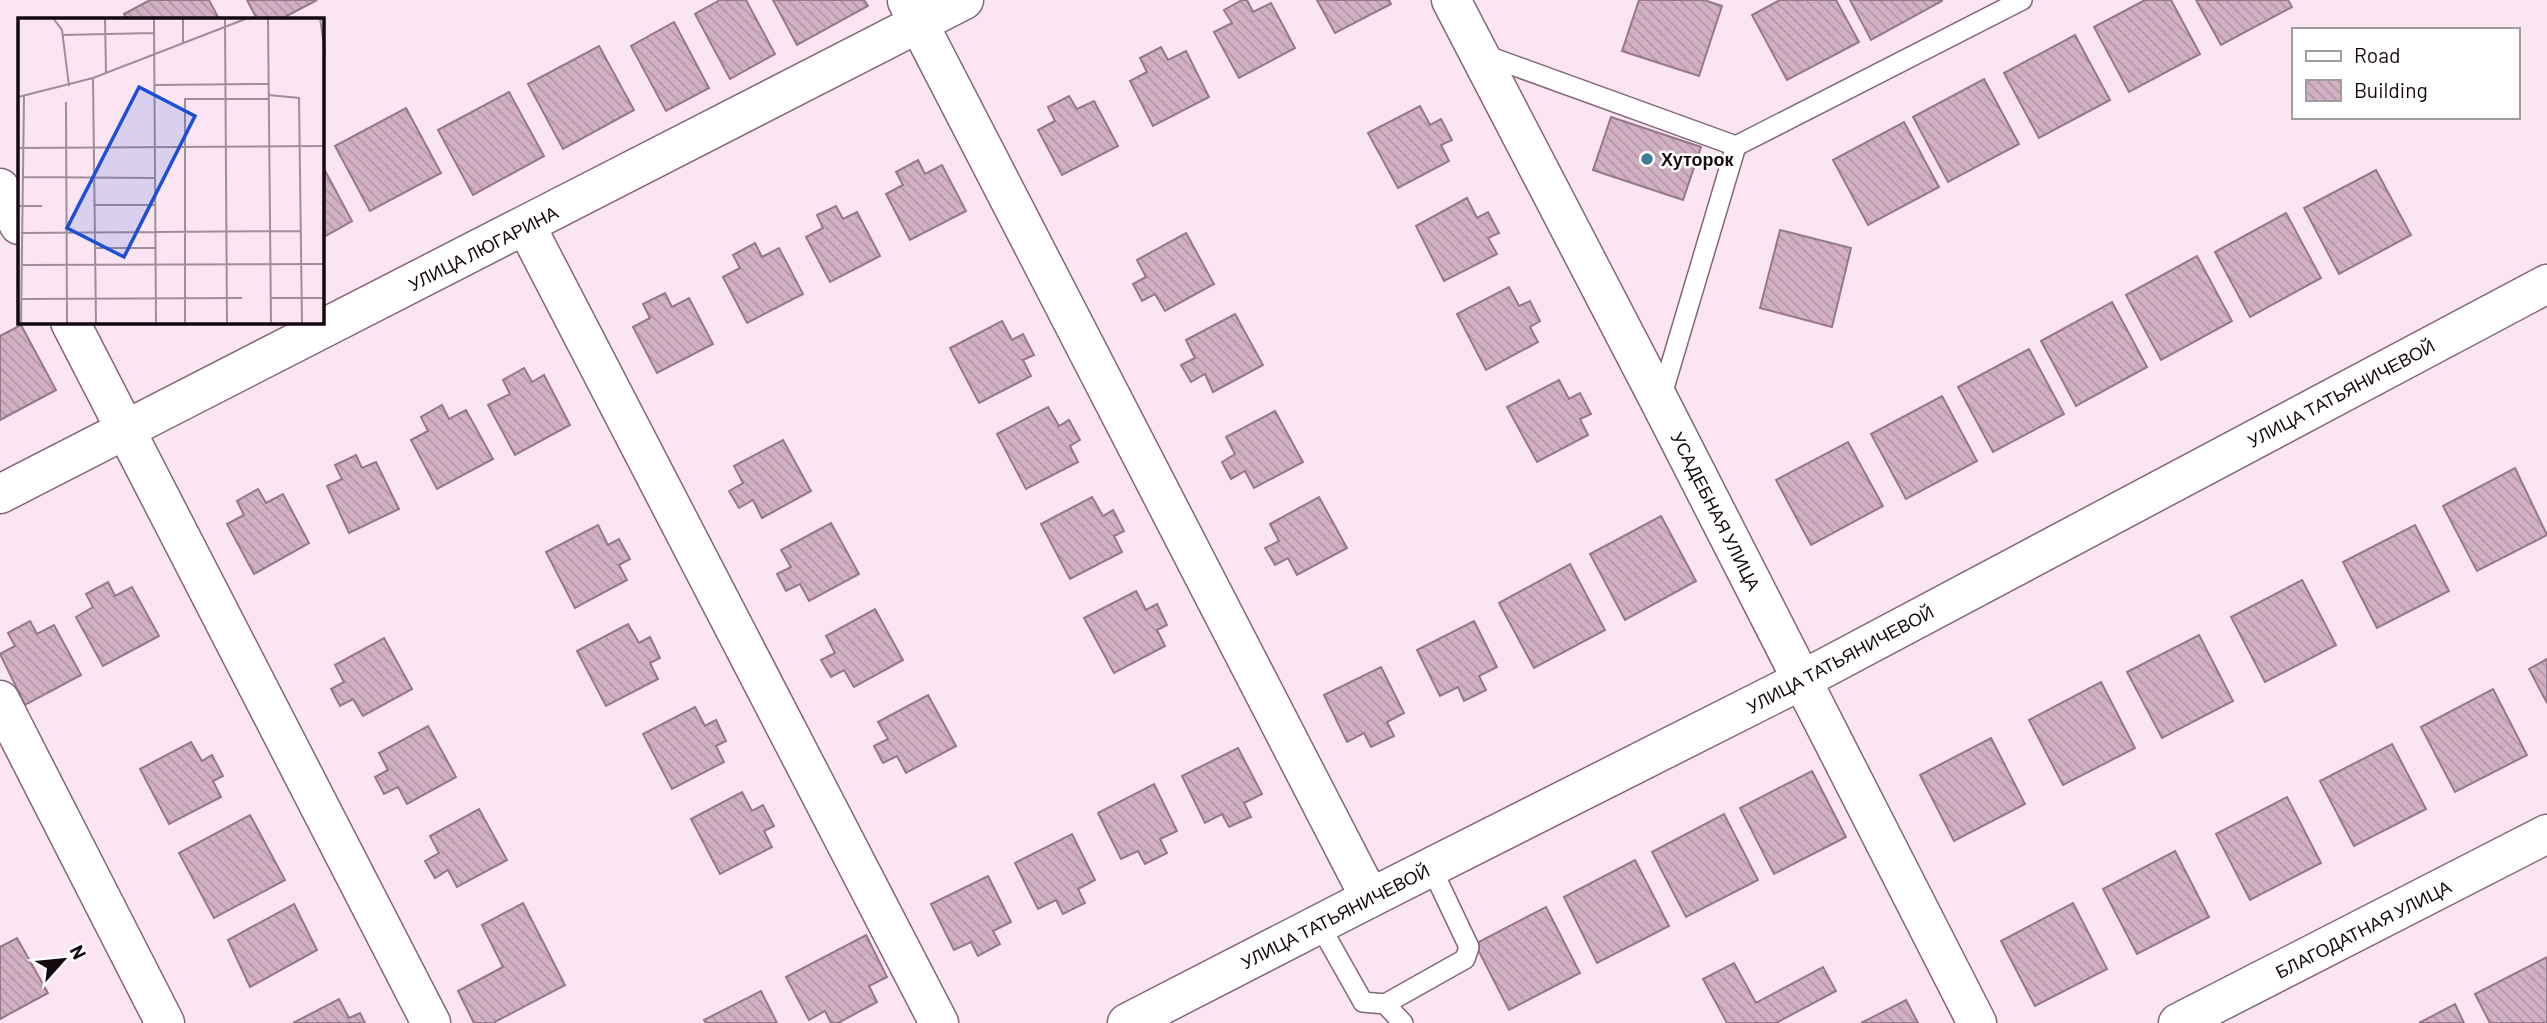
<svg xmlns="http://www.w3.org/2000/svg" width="2547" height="1023" font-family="Barlow,sans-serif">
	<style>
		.building { fill: url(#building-back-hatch); stroke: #97778a; stroke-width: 2 }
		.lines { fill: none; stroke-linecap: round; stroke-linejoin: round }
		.service-casing { stroke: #856679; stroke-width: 22 }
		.minor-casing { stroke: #856679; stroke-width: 41 }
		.service { stroke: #fff; stroke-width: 19 }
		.minor { stroke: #fff; stroke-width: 38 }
		.poi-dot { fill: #3f7f93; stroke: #fff; stroke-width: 2.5 }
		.labels { text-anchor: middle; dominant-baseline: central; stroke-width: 5; stroke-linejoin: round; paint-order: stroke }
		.poi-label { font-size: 18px; font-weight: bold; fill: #150910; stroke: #fff; text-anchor: start }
		.street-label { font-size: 18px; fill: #150910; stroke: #fff }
		.inset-road { fill: none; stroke: #9f8d98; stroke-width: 2 }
		.view { fill: #1d4ed8; fill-opacity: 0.15; stroke: #1d4ed8; stroke-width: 3.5 }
		.inset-edge { fill: none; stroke: #150910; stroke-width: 3.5 }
	</style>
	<defs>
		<pattern id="building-back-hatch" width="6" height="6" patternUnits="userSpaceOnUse" patternTransform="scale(1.75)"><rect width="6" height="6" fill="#d2b0c4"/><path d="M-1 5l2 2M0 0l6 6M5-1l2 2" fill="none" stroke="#b396a7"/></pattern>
	</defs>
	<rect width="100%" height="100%" fill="#fbe5f2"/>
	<g class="building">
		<polygon points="150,0 209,0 219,19 127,19 124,14"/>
		<polygon points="247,0 317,0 281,19 257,19"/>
		<polygon points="720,0 746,0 775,54 730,79 695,14"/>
		<polygon points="773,0 864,0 868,6 797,45"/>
		<polygon points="1242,0 1247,0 1253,12 1271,3 1295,48 1239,78 1214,32 1232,23 1224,10"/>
		<polygon points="1317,0 1389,0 1391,4 1335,33"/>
		<polygon points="1639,0 1704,0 1722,6 1699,76 1622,51"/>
		<polygon points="1780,0 1836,0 1859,42 1787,80 1752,15"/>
		<polygon points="1850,0 1942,0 1942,1 1871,40"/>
		<polygon points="2145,0 2171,0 2200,54 2129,92 2094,27"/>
		<polygon points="2196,0 2288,0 2292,7 2221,45"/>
		<polygon points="674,22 709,88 666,111 631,46"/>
		<polygon points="2075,35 2110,100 2039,138 2004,73"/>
		<polygon points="599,46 634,110 563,149 528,84"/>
		<polygon points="1161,47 1168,60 1186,51 1209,97 1153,126 1130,81 1147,72 1140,58"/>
		<polygon points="1984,79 2019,144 1948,182 1913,117"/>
		<polygon points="509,92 544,156 473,195 438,130"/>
		<polygon points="1069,96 1077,109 1094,101 1118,146 1062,175 1038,130 1055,121 1048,107"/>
		<polygon points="1420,106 1430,125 1441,119 1452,140 1441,145 1449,161 1398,188 1368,133"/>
		<polygon points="406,108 441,173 370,211 335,146"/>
		<polygon points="1611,117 1701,147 1683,200 1593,170"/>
		<polygon points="1904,122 1939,187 1868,225 1833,160"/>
		<polygon points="918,160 925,174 942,165 966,211 910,240 886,194 903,185 896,172"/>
		<polygon points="322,165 352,221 322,238"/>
		<polygon points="2376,170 2411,235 2339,274 2304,208"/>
		<polygon points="1467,198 1477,218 1488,212 1499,233 1488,238 1497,254 1444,281 1416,226"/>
		<polygon points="836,206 843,219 857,212 880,256 830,282 806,237 823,228 817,215"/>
		<polygon points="2286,213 2321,278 2250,317 2215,252"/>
		<polygon points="1780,230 1851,248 1832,327 1760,308"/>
		<polygon points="1186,233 1214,284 1165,311 1155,294 1142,301 1133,284 1146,277 1137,260"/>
		<polygon points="755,243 762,257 779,248 803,294 747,323 723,277 740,268 733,255"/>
		<polygon points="2197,256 2232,321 2161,360 2126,295"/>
		<polygon points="1509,287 1519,306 1530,301 1540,321 1530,327 1538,342 1486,370 1457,314"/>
		<polygon points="665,293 672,307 689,298 713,344 657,373 633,327 650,318 643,304"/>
		<polygon points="2112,302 2147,367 2076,406 2041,341"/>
		<polygon points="1235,314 1263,365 1213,392 1205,374 1191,382 1181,365 1195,358 1186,340"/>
		<polygon points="1002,321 1012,340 1023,334 1034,355 1023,360 1031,376 979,403 950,348"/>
		<polygon points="21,325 56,390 0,420 0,336"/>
		<polygon points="2029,349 2064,414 1993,452 1958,387"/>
		<polygon points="524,368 532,382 544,375 570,425 515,455 488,405 510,394 503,380"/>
		<polygon points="1559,380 1569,399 1580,393 1591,414 1580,419 1588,435 1537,462 1507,407"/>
		<polygon points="1942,396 1977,461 1906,499 1871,434"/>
		<polygon points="442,405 449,419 466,410 493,459 437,489 411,440 428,431 421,417"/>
		<polygon points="1048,407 1059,426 1069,420 1080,440 1070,446 1078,462 1026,489 997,434"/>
		<polygon points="1275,411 1303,462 1254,488 1245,471 1231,479 1222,462 1235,454 1226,437"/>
		<polygon points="783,440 811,491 762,518 753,500 739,508 729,491 743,483 734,466"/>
		<polygon points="1848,442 1883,506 1811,545 1776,480"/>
		<polygon points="356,455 362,468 376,462 399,509 349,533 327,486 342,479 335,465"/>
		<polygon points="2515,468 2547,535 2477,571 2443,506"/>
		<polygon points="258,489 266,503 283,494 309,543 254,574 227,524 244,515 237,501"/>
		<polygon points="1092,497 1103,516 1113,510 1124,531 1114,536 1122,552 1070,579 1041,524"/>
		<polygon points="1319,497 1347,548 1297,575 1288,558 1275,565 1265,548 1279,541 1270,524"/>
		<polygon points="1661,516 1696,581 1625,620 1590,554"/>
		<polygon points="831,523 859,574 809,601 800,584 786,591 777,574 791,567 781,550"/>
		<polygon points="598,525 608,545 619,539 630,559 619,565 627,580 575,608 546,552"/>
		<polygon points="2415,525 2449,591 2377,628 2343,562"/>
		<polygon points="1570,564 1605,630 1534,668 1499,603"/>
		<polygon points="2302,580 2336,645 2265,682 2231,617"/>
		<polygon points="108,582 115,596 132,587 159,636 103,666 76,617 93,607 86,594"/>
		<polygon points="1136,591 1146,610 1157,604 1167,625 1157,630 1165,646 1114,673 1084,618"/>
		<polygon points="875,609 903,660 854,687 844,670 831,677 821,660 835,653 826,636"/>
		<polygon points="30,621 37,634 54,625 81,675 25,705 0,654 15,646 8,633"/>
		<polygon points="1474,621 1497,667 1479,676 1486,690 1464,701 1458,687 1440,696 1417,650"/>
		<polygon points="628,624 639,643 650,637 660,658 650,663 658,679 606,706 577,651"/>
		<polygon points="2199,635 2233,701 2162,738 2127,672"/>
		<polygon points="384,638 412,689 363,716 353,699 340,706 331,689 344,682 335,665"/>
		<polygon points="2547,659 2547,703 2529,669"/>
		<polygon points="1381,667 1404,713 1387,722 1394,736 1371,747 1364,733 1347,742 1324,695"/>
		<polygon points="2101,682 2135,748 2063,785 2029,720"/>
		<polygon points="2493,689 2527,755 2455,792 2421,727"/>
		<polygon points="928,695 956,746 906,773 897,756 883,763 874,746 888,739 878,722"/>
		<polygon points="695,707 705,726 716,720 726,741 716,746 724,762 672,789 643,734"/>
		<polygon points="428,726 456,777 407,804 398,787 384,794 375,777 388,770 379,753"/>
		<polygon points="1991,738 2025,804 1954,841 1920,775"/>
		<polygon points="191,742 202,761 212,755 223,776 213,781 221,797 169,824 140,769"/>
		<polygon points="2392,744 2426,809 2354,846 2320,781"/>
		<polygon points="1238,748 1262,794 1244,803 1251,817 1229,827 1222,814 1205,823 1182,776"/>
		<polygon points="1812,771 1846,837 1774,874 1740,808"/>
		<polygon points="1154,784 1177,831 1160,839 1167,853 1145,864 1138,851 1121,859 1098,813"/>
		<polygon points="742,792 752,811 763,805 774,826 764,831 772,847 720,874 691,819"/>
		<polygon points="2287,797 2321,863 2250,900 2216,834"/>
		<polygon points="479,809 507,860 457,887 448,870 435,878 425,861 439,853 430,836"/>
		<polygon points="1724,814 1758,880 1686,917 1652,852"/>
		<polygon points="250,815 285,880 214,918 179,853"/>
		<polygon points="1072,834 1095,880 1078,889 1085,903 1063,914 1056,900 1038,909 1015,863"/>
		<polygon points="2175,851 2209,917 2137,954 2103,889"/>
		<polygon points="1635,860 1669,926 1597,963 1564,897"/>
		<polygon points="988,876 1011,922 993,931 1000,944 978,956 971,942 954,950 931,904"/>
		<polygon points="523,903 565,985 493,1023 474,1023 458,991 503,967 482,925"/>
		<polygon points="2073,903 2107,969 2035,1006 2001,941"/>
		<polygon points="294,904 317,950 250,987 228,940"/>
		<polygon points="1546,907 1580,973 1509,1010 1475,944"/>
		<polygon points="866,935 887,977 869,986 877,1002 838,1023 831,1023 825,1011 809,1020 786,977"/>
		<polygon points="17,938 48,993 0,1019 0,947"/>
		<polygon points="2547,957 2547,1023 2490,1023 2475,994"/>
		<polygon points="1734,963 1756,1003 1823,967 1836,991 1776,1023 1727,1023 1703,979"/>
		<polygon points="761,991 777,1023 706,1023 704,1020"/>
		<polygon points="339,999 349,1018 360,1013 365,1023 293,1023"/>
		<polygon points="1906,1000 1918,1023 1861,1023"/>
		<polygon points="2455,1004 2464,1023 2419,1023"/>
	</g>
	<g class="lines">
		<g class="service-casing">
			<g id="service">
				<polyline points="1482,54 1736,146"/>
				<polyline points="1661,398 1736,146 2022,0"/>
				<polyline points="1319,924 1363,1002 1385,1004 1403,1023"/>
				<polyline points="1385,1004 1465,959 1469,947 1431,867"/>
			</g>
		</g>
		<g class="minor-casing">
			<g id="minor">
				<polyline points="1451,0 1660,402 1977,1023"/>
				<polyline points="907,1 1370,898"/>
				<polyline points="0,188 19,225"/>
				<polyline points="526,226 939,1023"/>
				<polyline points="70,322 431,1023"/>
				<polyline points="0,494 964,0"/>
				<polyline points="0,700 165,1023"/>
				<polyline points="1127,1023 1370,898 1802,680 2547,284"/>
				<polyline points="2178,1023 2547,834"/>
			</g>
		</g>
		<use href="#service" class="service"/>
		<use href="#minor" class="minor"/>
	</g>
	<circle class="poi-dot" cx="1647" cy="159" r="7"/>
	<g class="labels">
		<g class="poi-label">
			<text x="1661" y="159">Хуторок</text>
		</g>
		<g class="street-label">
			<text transform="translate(483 248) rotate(-27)">УЛИЦА ЛЮГАРИНА</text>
			<text transform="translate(2341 393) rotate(-28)">УЛИЦА ТАТЬЯНИЧЕВОЙ</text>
			<text transform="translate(1716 511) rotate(63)">УСАДЕБНАЯ УЛИЦА</text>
			<text transform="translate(1840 659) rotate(-28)">УЛИЦА ТАТЬЯНИЧЕВОЙ</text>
			<text transform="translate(1335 916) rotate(-27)">УЛИЦА ТАТЬЯНИЧЕВОЙ</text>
			<text transform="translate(2363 929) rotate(-27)">БЛАГОДАТНАЯ УЛИЦА</text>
		</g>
	</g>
	<g transform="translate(18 18)">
		<rect width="306" height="306" fill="#fbe5f2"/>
		<path class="inset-road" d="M35 0 44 12 51 68M87 0 88 55M136 0 138 306M207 0 209 306M250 0 253 306M302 0 307 35M44 17 136 15M165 25V0M75 60 78 306M137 67 250 66M250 77 281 80 284 306M0 79 75 60 230 0M48 84 49 306M0 130 307 128M4 159 137 160M76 187H138M0 188H24M3 215 283 213M76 230H138M3 247 307 246M253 280H307M3 281 224 280M3 306 6 78M167 306V81H250"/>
		<path class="view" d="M121 69 177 98 106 239 49 210Z"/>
		<rect width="306" height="306" class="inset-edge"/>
	</g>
	<rect x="2292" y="28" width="228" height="91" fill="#ffffff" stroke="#a19d9f" stroke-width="2"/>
	<rect x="2306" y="51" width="35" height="10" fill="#ffffff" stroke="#a19d9f" stroke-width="2"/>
	<text x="2354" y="63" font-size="21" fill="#150910">Road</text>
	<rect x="2306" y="80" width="35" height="21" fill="url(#building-back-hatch)" stroke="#a19d9f" stroke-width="2"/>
	<text x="2354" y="98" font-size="21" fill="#150910">Building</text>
	<g transform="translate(63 960) rotate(63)" stroke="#ffffff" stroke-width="5" paint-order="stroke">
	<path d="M0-5L12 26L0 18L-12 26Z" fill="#150910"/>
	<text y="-10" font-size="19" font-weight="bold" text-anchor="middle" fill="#150910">N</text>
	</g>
</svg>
